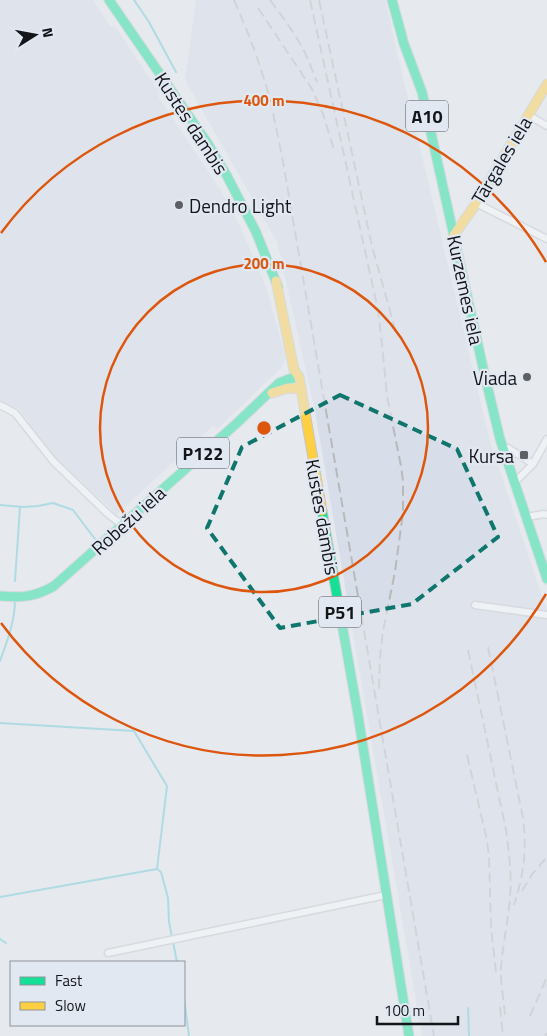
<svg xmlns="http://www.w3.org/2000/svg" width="547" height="1036" font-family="'Titillium Web',sans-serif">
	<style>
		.built { fill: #d8dee9 }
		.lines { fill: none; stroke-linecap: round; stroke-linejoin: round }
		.stream { stroke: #6dcad6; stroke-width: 2 }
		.street-casing { stroke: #c5c7cb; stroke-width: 9 }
		.fast-casing { stroke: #c5c7cb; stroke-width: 11 }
		.slow-casing { stroke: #c5c7cb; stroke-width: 11 }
		.street { stroke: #fbfcfc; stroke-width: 6 }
		.fast { stroke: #16e098; stroke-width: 9 }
		.slow { stroke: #ffcf43; stroke-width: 9 }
		.rail { stroke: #b9b9bb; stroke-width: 2; stroke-dasharray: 10 5; stroke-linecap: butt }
		.marked { fill: none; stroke: #0f766e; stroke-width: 4; stroke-dasharray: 10 6; stroke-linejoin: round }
		.ring { fill: none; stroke: #dd560d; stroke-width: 2.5 }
		.poi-dot { fill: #5d5f64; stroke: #e2e8f2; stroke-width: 2 }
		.labels { text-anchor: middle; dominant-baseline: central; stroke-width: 4.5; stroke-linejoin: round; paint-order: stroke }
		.shield { fill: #e2e8f2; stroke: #51545a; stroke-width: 1 }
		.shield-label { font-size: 18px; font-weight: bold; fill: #131519 }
		.street-label { font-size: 19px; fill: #131519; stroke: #e2e8f2 }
		.poi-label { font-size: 19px; fill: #131519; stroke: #e2e8f2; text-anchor: end }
		.centre { fill: #dd560d; stroke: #e2e8f2; stroke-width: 2.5 }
		.ring-label { font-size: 15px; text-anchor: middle; font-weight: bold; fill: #dd560d; stroke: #e2e8f2; stroke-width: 4.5; stroke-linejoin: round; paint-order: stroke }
	</style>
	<rect width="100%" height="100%" fill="#e6e9ee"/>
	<g class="built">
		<polygon points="0,0 93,0 111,27 114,25 160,93 158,96 222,192 240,226 266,287 286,359 284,361 282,367 216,430 214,425 116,515 108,506 55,458 18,408 0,401"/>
		<polygon points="196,0 386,0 394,39 490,441 547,611 547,1036 422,1036 315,411 277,242 185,80"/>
	</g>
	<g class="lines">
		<g class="stream">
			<polyline points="134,0 149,22 176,72"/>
			<polyline points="0,505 23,507 38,506 53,503 73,510 95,539"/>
			<polyline points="15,581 20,507"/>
			<path d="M0 661C7 642 15 621 15 600"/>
			<polyline points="0,723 134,731 167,786 157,869"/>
			<polyline points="0,897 157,869 161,872 168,898 169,922 172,937"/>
			<polyline points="0,939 6,943"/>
			<polyline points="173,942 177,962"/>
			<polyline points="184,999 189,1036"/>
			<polyline points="468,1008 469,1036"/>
		</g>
		<g class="street-casing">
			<g id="street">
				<polyline points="528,115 547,126"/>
				<polyline points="476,203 547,239"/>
				<polyline points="0,405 15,413 53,461 108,514 122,525"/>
				<polyline points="503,448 508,448 533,464"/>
				<polyline points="514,483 533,464 547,439"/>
				<polyline points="527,517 544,514 547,515"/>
				<polyline points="475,605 547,615"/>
				<polyline points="108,953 386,895"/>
			</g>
		</g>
		<g class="fast-casing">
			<g id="fast">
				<polyline points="109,0 208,144 227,176 256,232 278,287"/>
				<polyline points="392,0 404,44 422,92 484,372 500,439 547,579"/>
				<polyline points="322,511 358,715 409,1036"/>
				<path d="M0 596C21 598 35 597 54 586L237 423 279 383 289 379 299 377"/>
			</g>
		</g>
		<g class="slow-casing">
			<g id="slow">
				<polyline points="454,235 473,208 547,84"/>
				<polyline points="276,281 294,370 299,377 322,511"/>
				<polyline points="272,393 288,388 301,389"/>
			</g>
		</g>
		<use href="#street" class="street"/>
		<use href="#fast" class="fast"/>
		<use href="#slow" class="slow"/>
		<g class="rail">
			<path d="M234 0C245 25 255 50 263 76 272 103 276 129 282 156L434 1036"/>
			<path d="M270 0C282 16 294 32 303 49 309 60 312 71 317 82"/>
			<polyline points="310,0 378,310 382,344 387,396 401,466 403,481 403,512 395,572 383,631 380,657 379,690"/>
			<polyline points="319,0 372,246 395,329"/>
			<polyline points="258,8 312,89 323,114 334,150"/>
			<path d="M488 647 523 818C527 851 524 873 514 905"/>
			<path d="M468 650 506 830C509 852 512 875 510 897 508 921 503 944 501 967V979L505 1015"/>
			<polyline points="467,755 486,836 489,855 491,928 496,972"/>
			<polyline points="522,891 533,873 547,857"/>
			<polyline points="500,1007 503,1036"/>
			<polyline points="530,1016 547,977"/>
			<polyline points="545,1036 547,1033"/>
		</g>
	</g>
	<path d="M0 0H547V1036H0ZM340 395 457 449 498 537 412 604 280 628 207 528 242 447Z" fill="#e6e9ee" fill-opacity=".55" fill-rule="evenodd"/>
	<path class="marked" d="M340 395 457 449 498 537 412 604 280 628 207 528 242 447Z"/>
	<g class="ring">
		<circle cx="264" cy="428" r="164"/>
		<path d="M546 594A327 327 0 0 1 1 623M1 233A327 327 0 0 1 546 262"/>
	</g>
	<g class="poi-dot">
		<circle cx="179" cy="205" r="5"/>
		<circle cx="527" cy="377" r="5"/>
		<rect x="519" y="450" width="10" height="10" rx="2.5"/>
	</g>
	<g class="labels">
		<g class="shield">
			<rect x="406" y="100.5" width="42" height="31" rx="4"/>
			<rect x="177" y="437.5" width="52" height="31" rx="4"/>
			<rect x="319" y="596.5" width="42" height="31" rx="4"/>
		</g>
		<g class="shield-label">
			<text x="427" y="116">A10</text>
			<text x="203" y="453">P122</text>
			<text x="340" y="612">P51</text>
		</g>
		<g class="street-label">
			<text transform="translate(192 123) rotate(57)">Kustes dambis</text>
			<text transform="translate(501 160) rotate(-59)">Tārgales iela</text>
			<text transform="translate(466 290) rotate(78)">Kurzemes iela</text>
			<text transform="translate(323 517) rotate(80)">Kustes dambis</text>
			<text transform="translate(128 520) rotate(-42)">Robežu iela</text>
		</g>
		<g class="poi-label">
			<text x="189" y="205" text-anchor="start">Dendro Light</text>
			<text x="517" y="377">Viada</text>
			<text x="514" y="455">Kursa</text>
		</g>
	</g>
	<circle cx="264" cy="428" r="8" class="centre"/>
	<g class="ring-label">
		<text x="264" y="106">400 m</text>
		<text x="264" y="269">200 m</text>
	</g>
	<rect x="10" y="961" width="175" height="65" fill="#e2e8f2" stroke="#8f949b"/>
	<rect x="20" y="977" width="25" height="8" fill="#16e098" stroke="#8f949b"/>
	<text x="55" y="986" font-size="15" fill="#131519">Fast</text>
	<rect x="20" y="1002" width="25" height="8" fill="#ffcf43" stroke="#8f949b"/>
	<text x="55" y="1011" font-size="15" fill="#131519">Slow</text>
	<g transform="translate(35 35) rotate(79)" stroke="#e2e8f2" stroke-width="4" paint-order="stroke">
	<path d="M0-4L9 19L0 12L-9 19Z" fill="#131519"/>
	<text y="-8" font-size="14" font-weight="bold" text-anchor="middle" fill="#131519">N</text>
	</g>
	<path d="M377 1016v8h81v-8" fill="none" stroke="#131519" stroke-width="2.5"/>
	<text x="384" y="1016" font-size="15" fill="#131519" stroke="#e2e8f2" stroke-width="4" paint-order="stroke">100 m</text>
</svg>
